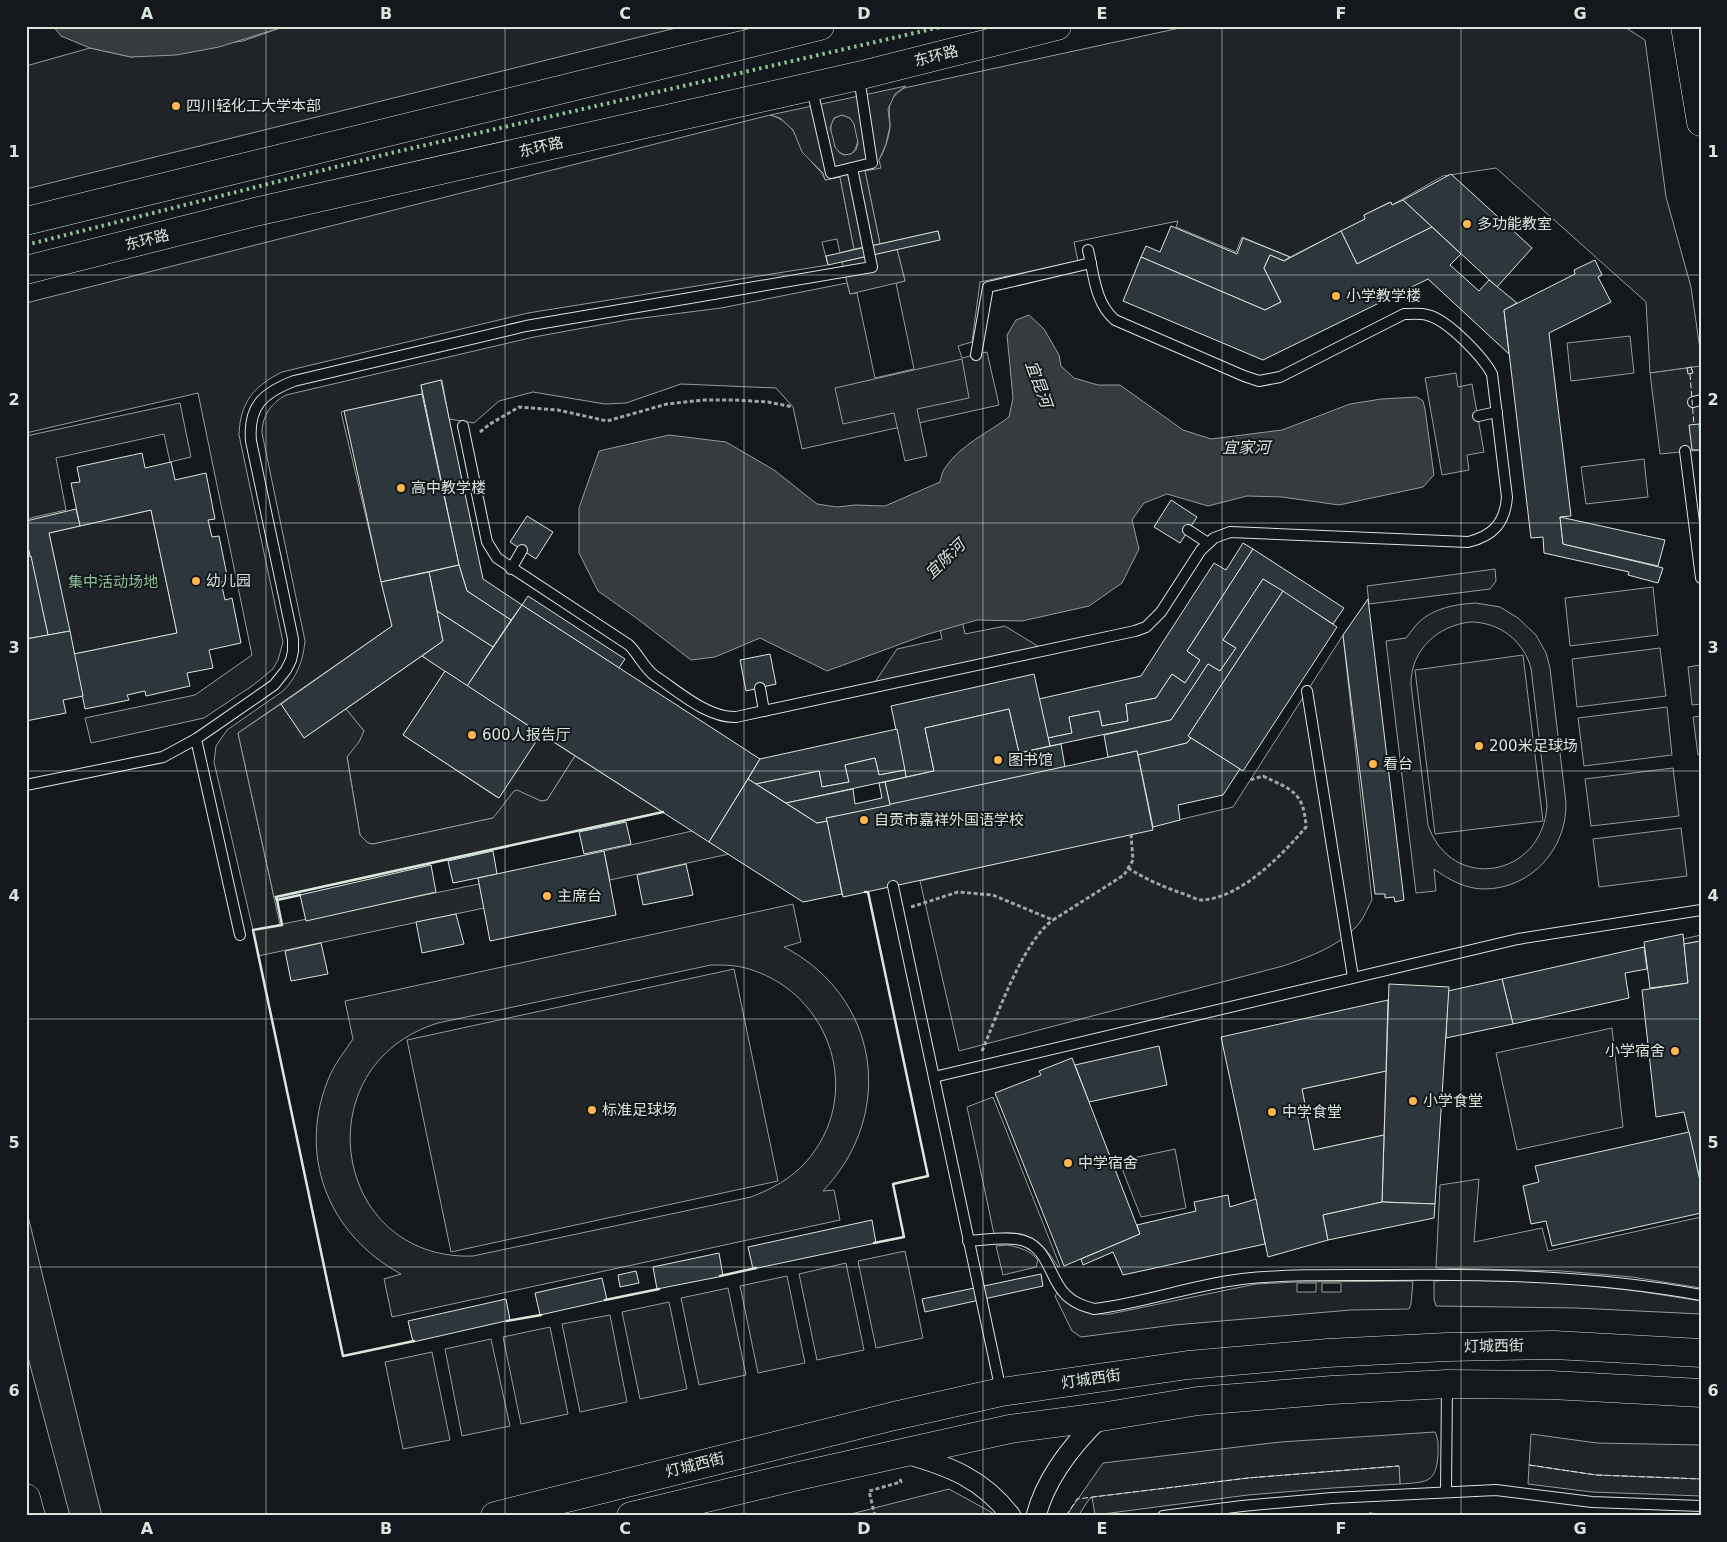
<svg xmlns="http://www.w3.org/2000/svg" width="1727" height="1542" font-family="'DejaVu Sans','Noto Sans SC',sans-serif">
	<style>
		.green { fill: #202428; stroke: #939e99; fill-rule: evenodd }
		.parking { fill: #24282b; stroke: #939e99; fill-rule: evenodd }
		.water { fill: #363b3e; stroke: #939e99 }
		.building { fill: #2c363c; stroke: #d8e6dc }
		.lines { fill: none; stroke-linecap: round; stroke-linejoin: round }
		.lane-casing { stroke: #d8e6dc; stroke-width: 12 }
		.street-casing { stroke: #d8e6dc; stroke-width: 21 }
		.secondary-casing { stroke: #d8e6dc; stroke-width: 29 }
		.highway-casing { stroke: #d8e6dc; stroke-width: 29 }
		.path { stroke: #9da8a2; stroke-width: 3; stroke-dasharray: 4 2.5; stroke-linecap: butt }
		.lane { stroke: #14181c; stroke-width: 10 }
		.street { stroke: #14181c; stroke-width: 19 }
		.secondary { stroke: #14181c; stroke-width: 28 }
		.highway { stroke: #14181c; stroke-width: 28 }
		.hedge { stroke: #8ac095; stroke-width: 4; stroke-dasharray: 2.5 4; stroke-linecap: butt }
		.fence { stroke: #d8e6dc; stroke-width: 1; stroke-dasharray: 6 2.5; stroke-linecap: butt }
		.wall { stroke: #d8e6dc; stroke-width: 2.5 }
		.grid { fill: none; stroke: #d8e6dc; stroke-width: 1; stroke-opacity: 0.55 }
		.poi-dot { fill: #ffb74d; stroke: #14181c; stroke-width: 2 }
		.labels { text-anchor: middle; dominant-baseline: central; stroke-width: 4; stroke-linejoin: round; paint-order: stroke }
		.street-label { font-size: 15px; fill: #d8e6dc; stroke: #14181c }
		.poi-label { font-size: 15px; fill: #d8e6dc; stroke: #14181c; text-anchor: start }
		.park-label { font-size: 15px; fill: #8ac095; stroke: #14181c }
		.water-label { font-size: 16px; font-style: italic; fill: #d8e6dc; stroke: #14181c }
		.neatline { fill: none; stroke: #d8e6dc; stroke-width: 2 }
		.grid-label { font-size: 16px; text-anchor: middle; font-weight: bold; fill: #d8e6dc }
	</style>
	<rect width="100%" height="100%" fill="#14181c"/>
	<g class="green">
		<polygon points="286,26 684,26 26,189 26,66 90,48 131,57 243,41"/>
		<path d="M1189 26H1623L1645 40 1666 197 1691 287 1701 356V366L1650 373 1646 302 1496 168 1443 176 1392 205 1390 202 1364 215 1365 219 1290 257 1242 237 1236 252 1176 227 1178 221 1074 242 1078 261 980 282 972 342 958 346 962 358 987 352 999 405 802 449 793 407 776 388 681 384 626 403 605 404 533 392 499 401 474 423 449 419 442 380 421 385 422 394 341 412 392 626 238 733 280 925 253 930 214 762 216 746 227 730 283 691C297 677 303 661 305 641L262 433C262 416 271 403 286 395L534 337 627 320 721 308 847 283 850 294 857 293 875 378 914 369 896 283 905 281 897 249 940 239 938 231 880 244 865 171C870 167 877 163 880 158 885 150 890 134 890 125 889 105 887 100 904 88Z"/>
		<path d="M770 115C795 122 798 142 811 161 816 168 822 171 825 180L840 177 854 249 840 253 837 239 822 242 828 265 528 313 282 372C254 386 240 402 239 435L283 642 278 660 273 669 252 686 204 718 91 743 85 718 195 695 252 655 198 393 26 433V303Z"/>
		<path d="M842 115 850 118C859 128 861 145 851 154 847 155 843 155 839 152 832 147 827 125 835 118 836 117 840 116 842 115Z"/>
		<polygon points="1630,336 1634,373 1571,381 1567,343"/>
		<polygon points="180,403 191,457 170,462 164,434 56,458 66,510 26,519 26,436"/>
		<polygon points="1644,459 1648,497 1586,504 1581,467"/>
		<polygon points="151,510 177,633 74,654 49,533"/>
		<polygon points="1495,569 1496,581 1490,589 1369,604 1367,586"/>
		<polygon points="1653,587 1658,635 1570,646 1565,598"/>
		<path d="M1476 603 1500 607 1518 618 1536 635 1546 653 1550 668 1566 803C1567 849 1531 889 1484 889 1466 889 1449 880 1434 869L1436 891 1416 893 1386 641 1406 638C1410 633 1414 627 1419 622 1434 608 1456 604 1476 603ZM1470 622C1499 622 1523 640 1531 668L1547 806C1542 878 1451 893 1428 825L1411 684C1411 650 1437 626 1470 622Z"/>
		<path d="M1343 635 1372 900C1367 909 1363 920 1356 927 1337 947 1309 957 1283 966L959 1051 920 881 1233 807Z"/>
		<polygon points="1660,648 1666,696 1577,707 1572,659"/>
		<polygon points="1523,655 1543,821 1435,834 1415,670"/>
		<polygon points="422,656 445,671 403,735 498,798 541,734 575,756 547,800 541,801 536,799 493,818 373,844 368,843 360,835 347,756 364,731 346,709"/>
		<polygon points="1667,707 1672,755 1584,766 1578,718"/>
		<polygon points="1673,768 1679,816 1591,826 1585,779"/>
		<polygon points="1681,828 1687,876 1599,887 1593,839"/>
		<path d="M793 904 801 942 784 947C879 996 897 1113 823 1191L834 1190 840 1220 392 1317 384 1279 401 1274C327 1234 296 1153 330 1075 336 1062 345 1051 353 1039L345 1001ZM711 965C724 965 737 965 749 969 832 994 865 1097 805 1163 790 1179 772 1189 751 1197L473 1256C332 1261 302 1065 438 1023Z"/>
		<polygon points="1701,935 1701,941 1684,944 1683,939"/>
		<polygon points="734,969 778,1181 451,1252 407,1040"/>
		<polygon points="1612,1028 1623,1127 1517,1150 1496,1053"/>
		<polygon points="1386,1071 1384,1135 1314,1150 1302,1089"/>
		<path d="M993 1097 1060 1266 1058 1267C1041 1240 1028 1229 994 1234L967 1107Z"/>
		<polygon points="1175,1149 1186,1208 1141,1217 1119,1161"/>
		<polygon points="1479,1179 1474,1242 1542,1228 1548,1251 1701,1217 1701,1288 1632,1277 1562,1271 1436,1268 1440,1185"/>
		<polygon points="26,1208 102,1516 70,1516 26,1350"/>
		<path d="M1008 1245C1021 1248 1029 1250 1038 1260L1036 1267 1003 1275 996 1246Z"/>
		<polygon points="905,1251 923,1338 876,1348 858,1261"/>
		<polygon points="846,1263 864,1350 817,1360 799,1274"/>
		<polygon points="787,1276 805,1363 758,1373 740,1286"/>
		<polygon points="1456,1280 1539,1282 1583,1285 1637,1291 1701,1301 1701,1314 1576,1308 1436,1306 1434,1299 1434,1281"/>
		<path d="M1413 1281 1411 1304 1409 1309 1351 1310 1174 1325 1081 1337 1072 1331 1055 1296 1057 1293C1074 1311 1086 1315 1110 1314L1256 1284 1297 1282ZM1297 1283H1316V1292H1297ZM1322 1283H1341V1292H1322Z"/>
		<polygon points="728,1288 746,1375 699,1385 681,1298"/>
		<polygon points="669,1302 687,1389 640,1399 622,1312"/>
		<polygon points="610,1315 627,1402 580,1412 562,1324"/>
		<polygon points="550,1327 568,1414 521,1424 503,1337"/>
		<polygon points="491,1339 510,1426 462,1436 445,1349"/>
		<polygon points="432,1352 450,1440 403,1449 385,1362"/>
		<path d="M1435 1432C1439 1440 1438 1446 1438 1455 1436 1484 1426 1482 1400 1484L1399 1466 1248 1478 1090 1498 1078 1516H1066L1103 1463 1280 1442Z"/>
		<polygon points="1531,1434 1597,1443 1701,1445 1701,1479 1596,1475 1529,1465"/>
		<polygon points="949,1489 998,1516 843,1516"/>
	</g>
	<g class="parking">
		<path d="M906 86 895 94 888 109 890 126 886 144 879 160 881 168 865 171 880 244 854 249 840 177 825 180 823 173 802 152 793 130 780 118 770 115ZM842 115 850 118 854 124 858 143 856 150 851 154 844 155 840 153 835 147 833 138 830 128 834 118Z"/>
		<polygon points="897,249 905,281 850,294 842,262"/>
		<polygon points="962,359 969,398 917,409 927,456 905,461 894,413 843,424 835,388"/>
		<polygon points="1701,366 1701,450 1660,454 1650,373"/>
		<polygon points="1456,373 1458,387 1472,384 1484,452 1467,455 1469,470 1442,475 1425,378"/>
		<polygon points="958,601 965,634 1005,626 1044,650 871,688 897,649 942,639 935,606"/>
		<polygon points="1700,665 1701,704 1692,705 1688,667"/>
		<polygon points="281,704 304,738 346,709 364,731 359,742 347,757 360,835 368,843 373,844 493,818 514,791 517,790 541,801 547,800 575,756 662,812 274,897 238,733"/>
		<polygon points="1701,716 1701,755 1698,755 1693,717"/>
		<polygon points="692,831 729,854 610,880 604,851"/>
		<polygon points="479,884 484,908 258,956 253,930"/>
		<polygon points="1529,1465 1596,1475 1701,1479 1701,1496 1592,1492 1528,1484"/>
		<polygon points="1399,1466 1400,1484 1332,1488 1248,1495 1095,1515 1092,1497 1248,1478"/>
	</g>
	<g class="water">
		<polygon points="53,26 286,26 219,47 176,55 131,57 90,48 61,36"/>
		<path d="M1029 315 1044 329 1059 355 1061 366 1074 378 1098 385H1120L1183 430 1211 439 1282 430 1350 404 1381 399 1417 397 1423 401 1425 409 1434 475 1423 487 1339 505 1282 497 1247 496 1208 506 1167 494 1144 503 1132 520 1139 549 1122 583 1089 606 1022 621 977 620 925 635 827 671 760 638 715 657 691 660 639 620 598 591 579 553V508L599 451 669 435 726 442 774 470 817 504 837 507 855 505 885 506 940 482C941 478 942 472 945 468 960 445 988 433 1009 417L1013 398 1007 335 1016 320Z"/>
	</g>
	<g class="building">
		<polygon points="1451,174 1532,248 1497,287 1403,200"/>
		<polygon points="1403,200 1432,227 1357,264 1341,231 1365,219 1364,215 1391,202 1392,205"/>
		<polygon points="1171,226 1237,254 1243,238 1290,257 1284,261 1270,255 1264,268 1281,302 1265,310 1141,257 1146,246 1160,252"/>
		<polygon points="1432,227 1461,254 1450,265 1479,291 1489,280 1517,303 1504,310 1509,354 1428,279 1263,360 1123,301 1141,257 1265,310 1281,302 1264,268 1270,255 1284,261 1341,231 1357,264"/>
		<polygon points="938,231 940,240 828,265 826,256"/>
		<polygon points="1595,260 1602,275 1598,277 1611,302 1549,333 1571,516 1560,517 1563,544 1663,568 1658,583 1628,575 1629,572 1544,553 1543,537 1531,538 1504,310 1575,274 1574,270"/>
		<polygon points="1691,367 1693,373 1688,374 1687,368"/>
		<polygon points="441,380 483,579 522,605 511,620 467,591 459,565 421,385"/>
		<polygon points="422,394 459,565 381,582 344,411"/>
		<polygon points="1699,424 1701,450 1692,450 1689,425"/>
		<polygon points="142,453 145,468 171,462 175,480 206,473 215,519 208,520 212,537 219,536 228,580 221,582 225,600 232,598 241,643 209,650 213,668 187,673 190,686 146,696 145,691 127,695 129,700 85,709 74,654 177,633 151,510 80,526 71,483 80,482 77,467"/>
		<polygon points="1171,500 1197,517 1180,543 1154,527"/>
		<polygon points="76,509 80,526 49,533 70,631 48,635 26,538 26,521"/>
		<polygon points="527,516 553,532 536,559 510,542"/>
		<polygon points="1560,517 1665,540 1658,566 1563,544"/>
		<polygon points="1243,543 1253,549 1187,651 1200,660 1185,683 1172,674 1156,698 1126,704 1128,721 1102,726 1099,711 1069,717 1072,733 1048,738 1039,699 1141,676 1214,563 1226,570"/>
		<polygon points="1253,549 1344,608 1333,624 1263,579 1223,640 1236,648 1220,671 1208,664 1171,720 1050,746 1048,738 1072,733 1069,717 1099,711 1102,726 1128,721 1126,704 1156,698 1172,674 1185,683 1200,660 1187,651"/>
		<polygon points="31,556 48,635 26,639 26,557"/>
		<polygon points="459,565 467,591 511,620 493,647 437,611 429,572"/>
		<polygon points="429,572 443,641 304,738 281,704 392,626 381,582"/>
		<polygon points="1263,579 1283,591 1188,736 1191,738 1187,743 1138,755 1137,751 1108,757 1104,735 1171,720 1208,664 1220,671 1236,648 1223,640"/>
		<polygon points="1283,591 1337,627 1243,771 1188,736"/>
		<polygon points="528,596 625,659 619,668 522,605"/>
		<polygon points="1368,599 1404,900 1395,902 1394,897 1385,898 1385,894 1375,894 1343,635"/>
		<polygon points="522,605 760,759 709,842 467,686"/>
		<polygon points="437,611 493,647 467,686 422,656 443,641"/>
		<polygon points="70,631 83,696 63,700 66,713 26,721 26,639"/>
		<polygon points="770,654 776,684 746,691 740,660"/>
		<polygon points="445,671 541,734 499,798 403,735"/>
		<polygon points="1034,674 1050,746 1019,753 1009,709 925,728 934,771 906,777 891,706"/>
		<polygon points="1009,709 1019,753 1061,744 1065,767 890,805 885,782 934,771 925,728"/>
		<polygon points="897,729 905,770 879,775 875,758 845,765 849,782 822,787 819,771 756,784 748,779 760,759"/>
		<polygon points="1191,738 1240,769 1223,795 1178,805 1180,820 1153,827 1138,755 1187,743"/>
		<polygon points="1137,751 1153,830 843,897 826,818"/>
		<polygon points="875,758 879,775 905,770 906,777 786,803 756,784 819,771 822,787 849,782 845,765"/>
		<polygon points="748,779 817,823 827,821 842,894 803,902 709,842"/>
		<polygon points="885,782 890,805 826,818 827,821 817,823 786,803 853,789 855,804 882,798 879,783"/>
		<polygon points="626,822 631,844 584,854 579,832"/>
		<polygon points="493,851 497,874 453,883 448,861"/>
		<polygon points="604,851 616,915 490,941 478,878"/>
		<polygon points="686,864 693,895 643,905 637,875"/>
		<polygon points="431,865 436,892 306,921 300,895"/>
		<polygon points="456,914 464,944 422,953 416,922"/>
		<polygon points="1683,934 1688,983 1650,988 1644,942"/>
		<polygon points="1701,941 1701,1185 1684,1112 1656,1117 1642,990 1688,983 1684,944"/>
		<polygon points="321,943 328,974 291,981 285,951"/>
		<polygon points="1644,947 1647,969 1625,973 1629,998 1513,1024 1502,979"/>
		<polygon points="1502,979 1513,1024 1446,1038 1448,991"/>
		<polygon points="1389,984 1449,987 1435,1204 1382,1202"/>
		<polygon points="1388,1000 1386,1071 1302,1089 1314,1150 1384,1135 1382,1202 1323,1215 1328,1240 1268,1257 1221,1037"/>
		<polygon points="1159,1046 1167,1085 1089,1102 1075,1065"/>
		<polygon points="1072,1058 1140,1234 1064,1266 995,1093 1041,1075 1039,1071"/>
		<polygon points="1689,1132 1701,1185 1701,1213 1552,1246 1546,1221 1531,1224 1523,1186 1539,1182 1535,1166"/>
		<polygon points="1228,1195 1230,1207 1256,1199 1265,1244 1123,1275 1113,1252 1083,1265 1081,1259 1140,1234 1137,1225 1196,1211 1194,1202"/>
		<polygon points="1382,1202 1435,1204 1434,1218 1328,1240 1323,1215"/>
		<polygon points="872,1220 876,1243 753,1269 748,1247"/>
		<polygon points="719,1253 723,1276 657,1289 653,1267"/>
		<polygon points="636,1271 639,1283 620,1287 618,1275"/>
		<polygon points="1041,1274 1043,1286 925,1312 922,1299"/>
		<polygon points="602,1278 607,1300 540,1315 535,1293"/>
		<polygon points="506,1299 510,1320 413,1342 408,1321"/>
		<polygon points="1369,1513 1381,1514 1381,1516 1369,1516"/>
	</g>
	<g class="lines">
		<g class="lane-casing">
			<g id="lane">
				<polyline points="812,89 831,173 872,163 859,77"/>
				<polyline points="976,355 988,287 1091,263"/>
				<polyline points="1693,402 1701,400"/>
				<polyline points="1478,416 1497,412"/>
				<path d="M463 426 487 542 497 558 629 645C639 655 644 668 655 676 678 691 707 718 736 717L1135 631 1146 627 1161 612 1201 550 1214 538 1230 532 1468 542C1493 536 1505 523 1507 497L1492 374C1483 357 1447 319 1427 315 1420 313 1411 314 1404 314L1280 377 1259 381 1244 376 1115 320C1095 303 1094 275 1088 250"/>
				<polyline points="1685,451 1701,578"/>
				<polyline points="1188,530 1208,543"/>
				<polyline points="511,569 522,550"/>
				<polyline points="760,688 764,711"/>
				<polyline points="1307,691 1353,977"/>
				<polyline points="196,739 240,935"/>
				<path d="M26 785 163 757 196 739 274 685 286 670 291 660 293 651V639L251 441C248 406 263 393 294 381L526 326 872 267 852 168"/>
				<polyline points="893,886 1001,1391"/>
				<polyline points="934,1077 1518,939 1701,910"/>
				<path d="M968 1241C984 1240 1001 1237 1016 1239 1050 1244 1047 1277 1066 1295 1074 1303 1084 1306 1094 1309 1144 1303 1192 1285 1242 1279 1290 1274 1340 1275 1389 1275 1493 1274 1598 1276 1701 1295"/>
				<polyline points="1446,1492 1447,1385"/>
				<polyline points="1163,1516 1242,1506 1332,1498 1496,1490 1592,1502 1701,1506"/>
			</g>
		</g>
		<g class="street-casing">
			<g id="street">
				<path d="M906 1454C949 1466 983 1479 1011 1516"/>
				<path d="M1036 1516C1046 1477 1073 1444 1101 1417"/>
			</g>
		</g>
		<g class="secondary-casing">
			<g id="secondary">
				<polyline points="1685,26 1701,122"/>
				<polyline points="26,1498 31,1516"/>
				<polyline points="495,1516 894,1416 1001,1392 1188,1365 1328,1353 1447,1347 1554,1345 1701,1353"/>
				<polyline points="631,1516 794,1477 1010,1429 1101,1417 1198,1401 1332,1390 1447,1384 1551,1385 1701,1393"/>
			</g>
		</g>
		<g class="highway-casing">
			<g id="highway">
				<polyline points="26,221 820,26"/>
				<polyline points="26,270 255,212 858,76 1057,26"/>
			</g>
		</g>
		<g class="path">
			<polyline points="480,432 490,424 519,407 558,410 607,421 667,404 704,400 735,400 768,402 793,407"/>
			<path d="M1128 868C1147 880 1166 888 1187 895 1192 897 1197 900 1202 900 1241 898 1282 855 1306 827 1304 792 1292 790 1263 776L1250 780"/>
			<polyline points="911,907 958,892 993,895 1053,920 1124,875 1133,860 1131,835"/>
			<path d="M982 1051C997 1016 1023 941 1053 920"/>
			<polyline points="875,1516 869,1491 901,1482 900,1479"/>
		</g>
		<use href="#lane" class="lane"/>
		<use href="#street" class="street"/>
		<use href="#secondary" class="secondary"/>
		<use href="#highway" class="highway"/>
		<polyline class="hedge" points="26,245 391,153 945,26"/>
		<g class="fence">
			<polyline points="1690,374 1694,425"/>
			<polyline points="1529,1465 1596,1475 1701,1479"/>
			<polyline points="1066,1516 1077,1499 1248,1478 1399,1466"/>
		</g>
		<g class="wall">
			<polyline points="865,892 868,892 928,1176 893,1184 904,1237 874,1243"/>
			<polyline points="300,895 277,900 282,925 253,930 343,1356 414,1341"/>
			<polyline points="277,900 276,897 663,812"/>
			<polyline points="720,1276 756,1268"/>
			<polyline points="605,1300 659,1289"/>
			<polyline points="507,1321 541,1315"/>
		</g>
	</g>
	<path class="grid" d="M266 26V1516M505 26V1516M744 26V1516M983 26V1516M1222 26V1516M1461 26V1516M26 275H1701M26 523H1701M26 771H1701M26 1019H1701M26 1267H1701"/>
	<g class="poi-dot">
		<circle cx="176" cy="106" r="5"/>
		<circle cx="1467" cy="224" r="5"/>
		<circle cx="1336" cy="296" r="5"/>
		<circle cx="401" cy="488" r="5"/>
		<circle cx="196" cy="581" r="5"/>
		<circle cx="472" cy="735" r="5"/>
		<circle cx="1479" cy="746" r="5"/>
		<circle cx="998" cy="760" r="5"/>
		<circle cx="1373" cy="764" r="5"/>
		<circle cx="864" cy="820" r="5"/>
		<circle cx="547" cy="896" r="5"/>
		<circle cx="1675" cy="1051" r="5"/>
		<circle cx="1413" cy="1101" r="5"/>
		<circle cx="592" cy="1110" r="5"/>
		<circle cx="1272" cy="1112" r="5"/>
		<circle cx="1068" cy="1163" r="5"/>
	</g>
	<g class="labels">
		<g class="street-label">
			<text transform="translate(936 56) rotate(-14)">东环路</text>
			<text transform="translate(541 147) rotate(-13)">东环路</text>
			<text transform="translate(147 240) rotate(-14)">东环路</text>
			<text transform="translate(1494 1346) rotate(-1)">灯城西街</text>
			<text transform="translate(1091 1379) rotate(-8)">灯城西街</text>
			<text transform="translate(695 1465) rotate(-14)">灯城西街</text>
		</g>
		<g class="poi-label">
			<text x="186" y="106">四川轻化工大学本部</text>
			<text x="1477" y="224">多功能教室</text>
			<text x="1346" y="296">小学教学楼</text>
			<text x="411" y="488">高中教学楼</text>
			<text x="206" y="581">幼儿园</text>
			<text x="482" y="735">600人报告厅</text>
			<text x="1489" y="746">200米足球场</text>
			<text x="1008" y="760">图书馆</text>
			<text x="1383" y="764">看台</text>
			<text x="874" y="820">自贡市嘉祥外国语学校</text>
			<text x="557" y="896">主席台</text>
			<text x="1665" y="1051" text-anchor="end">小学宿舍</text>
			<text x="1423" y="1101">小学食堂</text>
			<text x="602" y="1110">标准足球场</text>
			<text x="1282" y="1112">中学食堂</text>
			<text x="1078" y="1163">中学宿舍</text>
		</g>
		<g class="park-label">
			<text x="113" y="582">集中活动场地</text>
		</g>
		<g class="water-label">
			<text transform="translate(1039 384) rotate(70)">宜昆河</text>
			<text x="1246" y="447">宜家河</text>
			<text transform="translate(945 559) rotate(-44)">宜陈河</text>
		</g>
	</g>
	<rect width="1727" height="1542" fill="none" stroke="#14181c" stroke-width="55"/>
	<rect x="28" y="28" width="1672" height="1486" class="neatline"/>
	<g class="grid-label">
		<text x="147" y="19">A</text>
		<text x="386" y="19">B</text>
		<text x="625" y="19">C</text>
		<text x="864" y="19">D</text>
		<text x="1102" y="19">E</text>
		<text x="1341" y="19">F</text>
		<text x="1580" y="19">G</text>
		<text x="14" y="157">1</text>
		<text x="1713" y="157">1</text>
		<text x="14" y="405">2</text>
		<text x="1713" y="405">2</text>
		<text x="14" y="653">3</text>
		<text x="1713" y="653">3</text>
		<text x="14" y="901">4</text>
		<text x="1713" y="901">4</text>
		<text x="14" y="1148">5</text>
		<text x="1713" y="1148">5</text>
		<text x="14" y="1396">6</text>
		<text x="1713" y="1396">6</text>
		<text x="147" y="1534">A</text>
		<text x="386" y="1534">B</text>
		<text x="625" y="1534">C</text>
		<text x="864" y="1534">D</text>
		<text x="1102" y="1534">E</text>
		<text x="1341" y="1534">F</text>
		<text x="1580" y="1534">G</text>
	</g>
</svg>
